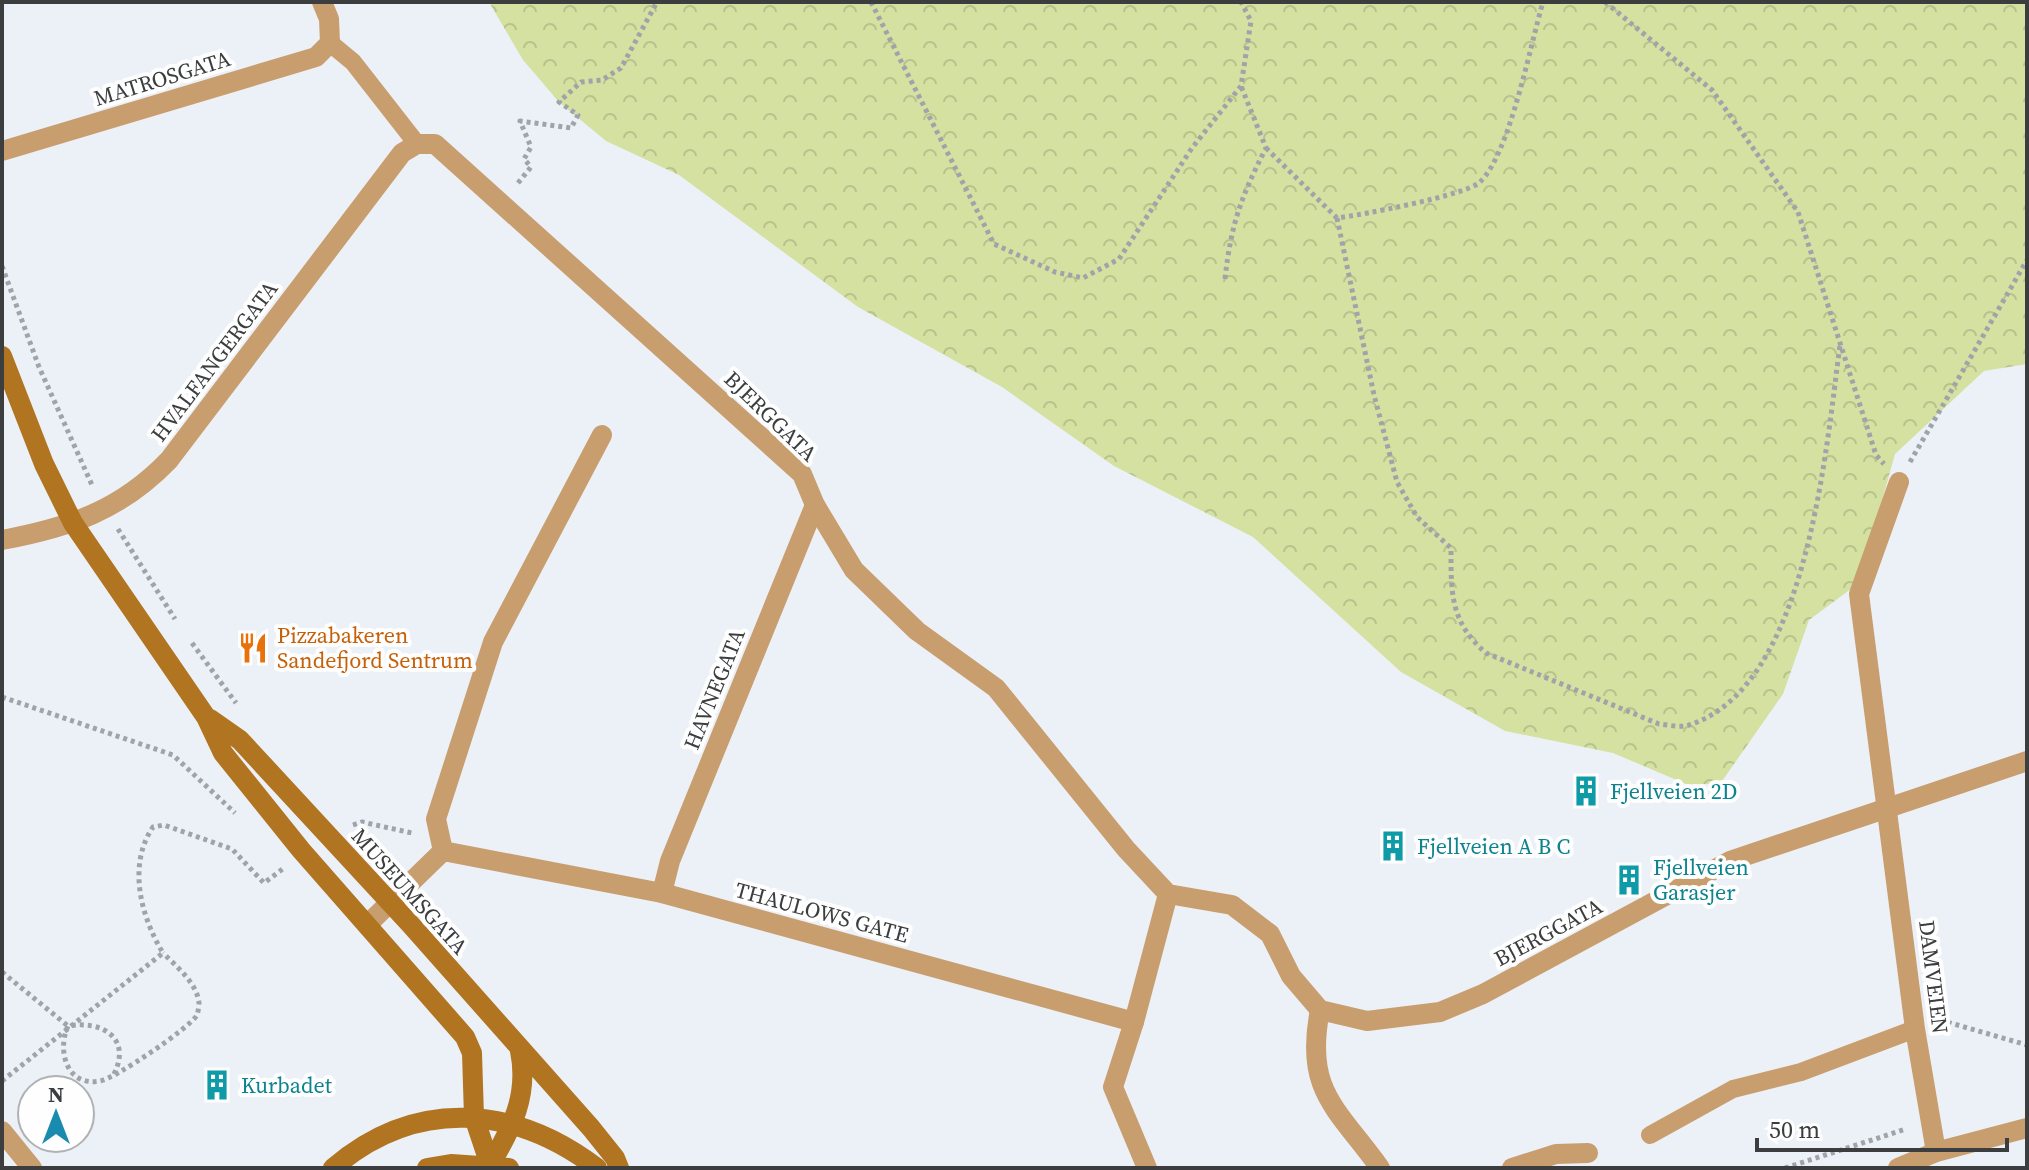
<svg xmlns="http://www.w3.org/2000/svg" width="2029" height="1170" font-family="'Source Serif 4',serif">
	<style>
		.forest { fill: url(#forest-crowns) }
		.lines { fill: none; stroke-linecap: round; stroke-linejoin: round }
		.path { stroke: #a0a3a8; stroke-width: 5; stroke-dasharray: 4 4; stroke-linecap: butt }
		.lane { stroke: #c89e6f; stroke-width: 18 }
		.street { stroke: #c89e6f; stroke-width: 20 }
		.secondary { stroke: #b17420; stroke-width: 20 }
		.labels { text-anchor: middle; dominant-baseline: central; stroke-width: 8; stroke-linejoin: round; paint-order: stroke }
		.street-label { font-size: 22px; fill: #3b3d3f; stroke: #fefefe }
		.food-label { font-size: 22px; fill: #c56008; stroke: #fefefe; text-anchor: start }
		.culture-label { font-size: 22px; fill: #0d838f; stroke: #fefefe; text-anchor: start }
	</style>
	<defs>
		<pattern id="forest-crowns" width="20" height="18" patternUnits="userSpaceOnUse" patternTransform="scale(2)"><rect width="20" height="18" fill="#d4e1a1"/><path d="M2 6a3 3 0 1 1 6 0M12 15a3 3 0 1 1 6 0" fill="none" stroke="#b7c28c"/></pattern>
	</defs>
	<rect width="100%" height="100%" fill="#ecf1f8"/>
	<polygon class="forest" points="489,2 2027,2 2027,364 1984,371 1895,454 1859,583 1809,620 1783,694 1720,784 1686,784 1613,753 1505,731 1401,672 1253,537 1114,466 1002,387 858,307 679,175 606,141 559,102 523,60"/>
	<g class="lines">
		<g class="path">
			<polyline points="871,2 994,244 1055,272 1083,278 1119,259 1192,148 1241,86 1251,21 1241,2"/>
			<polyline points="1605,2 1712,90 1798,212 1876,455 1884,464"/>
			<path d="M1266 148 1337 218C1361 215 1467 195 1480 182 1510 153 1530 46 1543 2"/>
			<polyline points="518,183 531,167 524,159 531,147 520,121 571,128 578,115 559,102 581,82 602,80 621,68 657,2"/>
			<path d="M1337 218 1374 395 1397 482 1417 517 1451 548C1451 593 1450 622 1486 653L1659 724C1669 725 1681 728 1689 725 1808 688 1826 447 1840 345"/>
			<polyline points="2,266 39,367 92,485"/>
			<path d="M1225 279C1231 224 1241 197 1266 148L1241 86"/>
			<polyline points="1910,462 2027,260"/>
			<polyline points="118,529 175,619"/>
			<polyline points="192,643 236,703"/>
			<polyline points="2,697 173,755 235,813"/>
			<polyline points="353,825 362,822 412,833"/>
			<polyline points="2,972 68,1026"/>
			<polyline points="1940,1020 2027,1045"/>
			<path d="M114 1074C132 1038 102 1020 68 1026 57 1050 66 1087 100 1081 114 1079 190 1028 197 1015 198 1013 199 1005 199 1003 197 983 176 966 163 953"/>
			<path d="M2 1081 163 953C141 917 127 865 153 827L164 825 232 849 264 883 284 868"/>
			<polyline points="1785,1168 1906,1129"/>
		</g>
		<g class="lane">
			<polyline points="330,43 353,62 417,144"/>
			<polyline points="1650,1135 1733,1089 1801,1072 1915,1029"/>
		</g>
		<g class="street">
			<polyline points="2,151 316,57 330,43 329,19 322,2"/>
			<polyline points="1899,482 1859,594 1915,1029 1936,1152"/>
			<path d="M2 540C70 527 120 511 169 460L402 153 417 144H435L802 474 815 505 854 570 917 631 996 688 1126 849 1168 894 1232 905 1270 934 1291 976 1320 1010 1367 1021 1440 1012 1483 994 1730 861 2027 761"/>
			<polyline points="443,851 436,819 493,642 602,435"/>
			<polyline points="662,893 670,861 815,505"/>
			<polyline points="369,923 443,851 662,893 1134,1022 1113,1087 1147,1168"/>
			<path d="M1320 1010C1304 1091 1337 1108 1380 1168"/>
			<polyline points="1134,1022 1168,894"/>
			<polyline points="2,1131 32,1168"/>
			<polyline points="1512,1168 1556,1154 1588,1153"/>
			<polyline points="1898,1168 1936,1152 2027,1128"/>
		</g>
		<g class="secondary">
			<polyline points="2,356 44,464 73,523 206,717 223,753 301,850 465,1037 472,1053 474,1117 490,1165"/>
			<polyline points="210,719 240,740 411,925 591,1128 615,1158 619,1168"/>
			<path d="M490 1165C512 1128 529 1095 520 1051"/>
			<path d="M333 1168C416 1097 514 1105 597 1168"/>
			<polyline points="427,1168 451,1164 509,1168"/>
		</g>
	</g>
	<defs>
		<g id="restaurant-bare" transform="scale(2.4)"><path d="M-5-6h1v4h1v-4h1v4h1v-4h1v5L-1.5 .5V6h-2V.5L-5-1ZM5-6V6H3V1.5H1.5Q1.5-4 5-6Z" fill="#e8710a" stroke="#fefefe" stroke-width="2.5" paint-order="stroke"/></g>
		<g id="building-bare" transform="scale(2.4)"><path d="M-4-6H4V6H1V3H-1V6H-4ZM-2.5-4.3h1.7v1.8h-1.7ZM.8-4.3h1.7v1.8H.8ZM-2.5-1h1.7V.8h-1.7ZM.8-1h1.7V.8H.8Z" fill="#0f9aa8" stroke="#fefefe" stroke-width="2.5" paint-order="stroke"/></g>
	</defs>
	<g fill-rule="evenodd">
		<use href="#restaurant-bare" x="253" y="648"/>
		<use href="#building-bare" x="1586" y="791"/>
		<use href="#building-bare" x="1393" y="846"/>
		<use href="#building-bare" x="1629" y="880"/>
		<use href="#building-bare" x="217" y="1085"/>
	</g>
	<g class="labels">
		<g class="street-label">
			<text transform="translate(162 78) rotate(-17)">MATROSGATA</text>
			<text transform="translate(214 361) rotate(-53)">HVALFANGERGATA</text>
			<text transform="translate(771 416) rotate(44)">BJERGGATA</text>
			<text transform="translate(714 689) rotate(-68)">HAVNEGATA</text>
			<text transform="translate(410 891) rotate(48)">MUSEUMSGATA</text>
			<text transform="translate(822 912) rotate(15)">THAULOWS GATE</text>
			<text transform="translate(1548 932) rotate(-28)">BJERGGATA</text>
			<text transform="translate(1934 977) rotate(83)">DAMVEIEN</text>
		</g>
		<g class="food-label">
			<text x="277" y="635">Pizzabakeren<tspan x="277" dy="25">Sandefjord Sentrum</tspan></text>
		</g>
		<g class="culture-label">
			<text x="1610" y="791">Fjellveien 2D</text>
			<text x="1417" y="846">Fjellveien A B C</text>
			<text x="1653" y="867">Fjellveien<tspan x="1653" dy="25">Garasjer</tspan></text>
			<text x="241" y="1085">Kurbadet</text>
		</g>
	</g>
	<rect width="2029" height="1170" fill="none" stroke="#3b3d3f" stroke-width="8"/>
	<g transform="translate(56 1114)"><circle r="38" fill="#fefefe" stroke="#b0b1b2" stroke-width="2"/>
	<path d="M0-6L14 30L0 20L-14 30Z" fill="#188baf"/>
	<text y="-12" font-size="22" font-weight="bold" text-anchor="middle" fill="#3b3d3f">N</text>
	</g>
	<path d="M1757 1138v12h250v-12" fill="none" stroke="#3b3d3f" stroke-width="4"/>
	<text x="1769" y="1138" font-size="24" fill="#3b3d3f" stroke="#fefefe" stroke-width="6" paint-order="stroke">50 m</text>
</svg>
